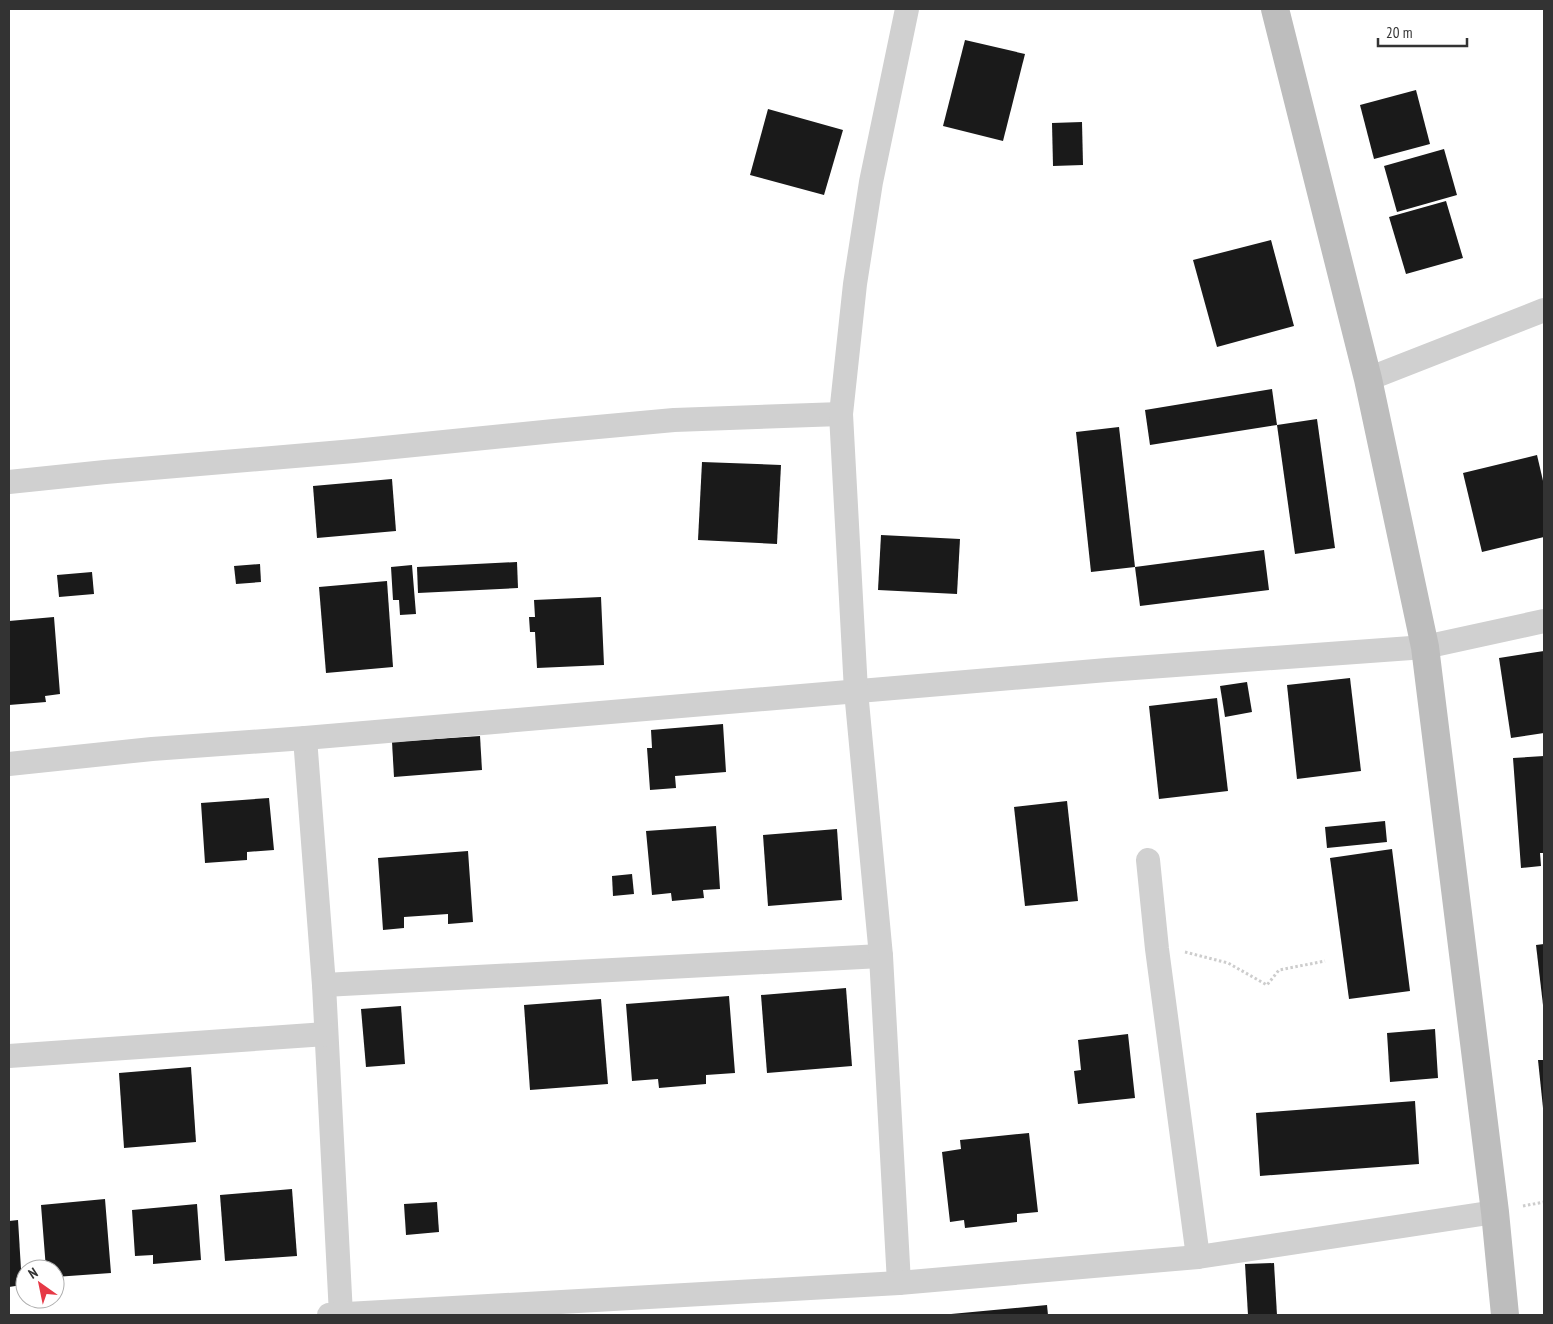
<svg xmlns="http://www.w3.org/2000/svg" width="1553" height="1324" font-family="'PT Sans Narrow',sans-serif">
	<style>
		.building { fill: #1a1a1a }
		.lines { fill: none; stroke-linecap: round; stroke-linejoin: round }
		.path { stroke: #cdcdcd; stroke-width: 3; stroke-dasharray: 2.5 2.5; stroke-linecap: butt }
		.street { stroke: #d0d0d0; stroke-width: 24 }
		.secondary { stroke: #bdbdbd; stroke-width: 28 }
	</style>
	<rect width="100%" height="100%" fill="#fff"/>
	<g class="building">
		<polygon points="965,40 1025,54 1003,141 943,126"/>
		<polygon points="1416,90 1430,144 1374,159 1360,105"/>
		<polygon points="768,109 843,130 824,195 750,175"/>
		<polygon points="1082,122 1083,165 1053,166 1052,123"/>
		<polygon points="1444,149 1457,195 1397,212 1384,166"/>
		<polygon points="1446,201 1463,258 1406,274 1389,217"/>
		<polygon points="1271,240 1294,326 1217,347 1193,260"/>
		<polygon points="1272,389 1277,425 1150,445 1145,410"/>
		<polygon points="1317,419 1335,548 1295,554 1277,425"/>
		<polygon points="1119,427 1135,567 1091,572 1076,432"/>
		<polygon points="1537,455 1544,485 1544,537 1482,552 1463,473"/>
		<polygon points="702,462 781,465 777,544 698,540"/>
		<polygon points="392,479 396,531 317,538 313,486"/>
		<polygon points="881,535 960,539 957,594 878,590"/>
		<polygon points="1264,550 1269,590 1140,606 1135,567"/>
		<polygon points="517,562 518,588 418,593 417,567"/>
		<polygon points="260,564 261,582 236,584 234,566"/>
		<polygon points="412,565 416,614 400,615 399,600 393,600 391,567"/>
		<polygon points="92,572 94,594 59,597 57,575"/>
		<polygon points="387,581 393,667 326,673 319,587"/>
		<polygon points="601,597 604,665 537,668 535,632 530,632 529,617 535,617 534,600"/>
		<polygon points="54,617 60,694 45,696 46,702 9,705 9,621"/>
		<polygon points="1544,651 1544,733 1511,738 1499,658"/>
		<polygon points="1350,678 1361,771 1297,779 1287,685"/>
		<polygon points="1247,682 1252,712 1225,717 1220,686"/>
		<polygon points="1217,698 1228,791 1159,799 1149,706"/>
		<polygon points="723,724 726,772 675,776 676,788 650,790 647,748 652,748 651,730"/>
		<polygon points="480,736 482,770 394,777 392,742"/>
		<polygon points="1544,756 1544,853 1540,853 1541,866 1521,868 1513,758"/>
		<polygon points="269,798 274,850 247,852 247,860 205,863 201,803"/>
		<polygon points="1067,801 1078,901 1025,906 1014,807"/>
		<polygon points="1385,821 1387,842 1327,848 1325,827"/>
		<polygon points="716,826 720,889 703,890 704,898 672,901 671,893 652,895 646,831"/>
		<polygon points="837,829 842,900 768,906 763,835"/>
		<polygon points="1392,849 1410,991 1349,999 1330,858"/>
		<polygon points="468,851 473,922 448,924 448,914 404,917 404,928 383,930 378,858"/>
		<polygon points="632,874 634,894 613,896 612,876"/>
		<polygon points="1544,944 1544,1005 1543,1005 1536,945"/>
		<polygon points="846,988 852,1066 767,1073 761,995"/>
		<polygon points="729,996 735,1073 706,1075 706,1084 659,1088 658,1079 632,1081 626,1004"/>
		<polygon points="601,999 608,1084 530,1090 524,1005"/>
		<polygon points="401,1006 405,1064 366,1067 361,1009"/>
		<polygon points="1435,1029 1438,1078 1390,1082 1387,1033"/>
		<polygon points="1128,1034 1135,1098 1078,1104 1074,1071 1081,1070 1078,1040"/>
		<polygon points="1538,1060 1544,1060 1544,1108 1543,1108"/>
		<polygon points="191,1067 196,1142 124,1148 119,1073"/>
		<polygon points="1415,1101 1419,1164 1260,1176 1256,1113"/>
		<polygon points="1029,1133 1038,1212 1017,1214 1017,1222 965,1228 964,1220 950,1222 942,1152 961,1149 960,1140"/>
		<polygon points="292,1189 297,1256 225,1261 220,1195"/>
		<polygon points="105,1199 111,1273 55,1277 55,1269 46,1269 41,1205"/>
		<polygon points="437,1202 439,1232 406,1235 404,1204"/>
		<polygon points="197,1204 201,1260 153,1264 153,1255 135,1256 132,1210"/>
		<polygon points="18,1220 22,1285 9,1287 9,1221"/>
		<polygon points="1274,1263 1277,1315 1248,1315 1245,1264"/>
		<polygon points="1047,1305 1048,1315 951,1315 951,1314"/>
	</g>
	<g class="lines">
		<g class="path">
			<polyline points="1185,952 1228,963 1267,985 1279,970 1325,961"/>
			<polyline points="1523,1206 1544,1202"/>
		</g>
		<g class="street">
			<polyline points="1368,379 1544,310"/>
			<polyline points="9,482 105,472 354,451 554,431 674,420 841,414"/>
			<polyline points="305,738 324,985 341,1315"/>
			<polyline points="9,764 152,749 305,738 1107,670 1425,647 1544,621"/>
			<polyline points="1148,860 1157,949 1198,1257"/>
			<polyline points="324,985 881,956"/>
			<polyline points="9,1056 326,1034"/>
			<polyline points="899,1283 881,956 856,691 841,414 855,284 871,182 907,9"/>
			<polyline points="329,1315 899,1283 1198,1257 1495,1212"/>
		</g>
		<polyline class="secondary" points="1275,9 1368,379 1425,647 1495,1212 1505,1315"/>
	</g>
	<rect width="1553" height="1324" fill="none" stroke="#333333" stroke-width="20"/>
	<g transform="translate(40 1284) rotate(327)"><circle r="24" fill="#ffffff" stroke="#adadad"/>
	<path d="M0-4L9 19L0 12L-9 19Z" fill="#e63946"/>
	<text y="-8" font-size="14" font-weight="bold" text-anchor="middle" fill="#333333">N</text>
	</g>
	<path d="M1378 38v8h89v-8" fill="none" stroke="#333333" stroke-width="2.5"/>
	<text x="1386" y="38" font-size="15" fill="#333333" stroke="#ffffff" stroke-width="4" paint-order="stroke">20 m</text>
</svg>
